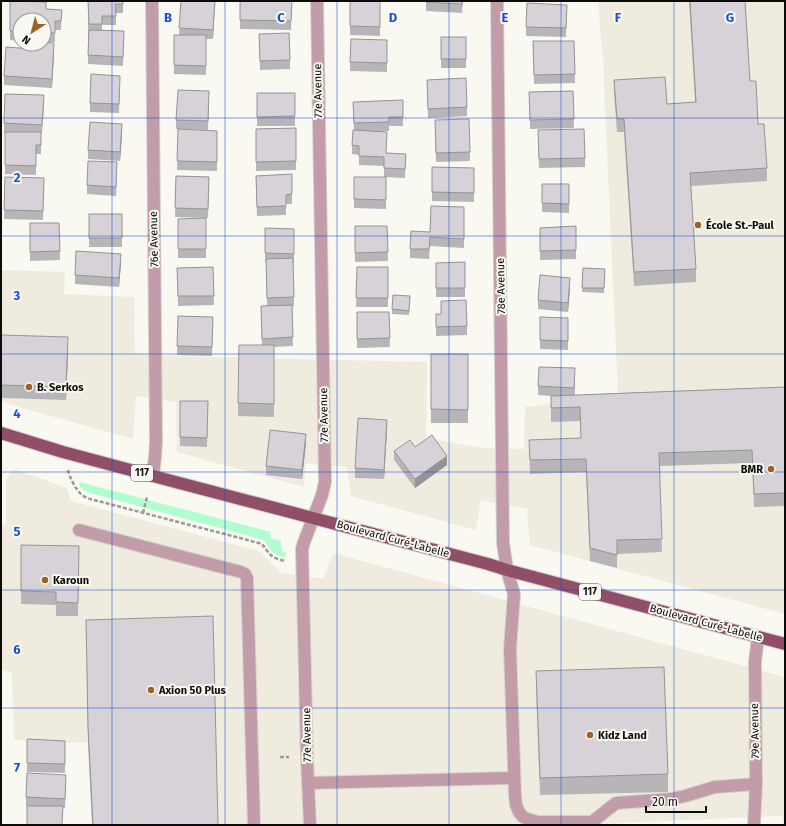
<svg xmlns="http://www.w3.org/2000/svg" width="786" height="826" font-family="'Fira Sans',sans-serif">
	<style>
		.built { fill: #efecdf }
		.green { fill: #b0fecf }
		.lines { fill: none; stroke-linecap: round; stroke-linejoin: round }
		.minor-casing { stroke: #d3d2cc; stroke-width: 14 }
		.major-casing { stroke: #d3d2cc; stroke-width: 14 }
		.path { stroke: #9b9a95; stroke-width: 2.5; stroke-dasharray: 4 2; stroke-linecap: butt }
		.minor { stroke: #c39ca9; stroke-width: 12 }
		.major { stroke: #914e68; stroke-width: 12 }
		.wall { fill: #b8b5b9 }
		.shaded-wall { fill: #969396 }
		.building { fill: #d6d2d7; stroke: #969396 }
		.grid { fill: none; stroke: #1d4ed8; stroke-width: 1; stroke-opacity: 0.55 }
		.poi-dot { fill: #9f6226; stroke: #f9f8f1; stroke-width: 1.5 }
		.labels { text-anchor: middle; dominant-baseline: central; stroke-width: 4; stroke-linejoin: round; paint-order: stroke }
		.shield { fill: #f9f8f1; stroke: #53534f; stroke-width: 1 }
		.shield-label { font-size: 10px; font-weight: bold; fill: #0c0c0a }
		.street-label { font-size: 11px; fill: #0c0c0a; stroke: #f9f8f1 }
		.poi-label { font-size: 11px; font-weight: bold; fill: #0c0c0a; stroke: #f9f8f1; text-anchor: start }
		.grid-label { font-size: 13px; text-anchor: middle; font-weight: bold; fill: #1d4ed8; stroke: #f9f8f1; stroke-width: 4; stroke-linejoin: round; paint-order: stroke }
	</style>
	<rect width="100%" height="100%" fill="#f9f8f1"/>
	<g class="built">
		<polygon points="598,1 785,1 785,614 530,545 527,509 481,500 476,530 351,496 347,467 306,463 304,487 177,452 176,402 136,396 133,439 1,402 1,270 65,272 64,294 134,297 135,353 174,356 427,362 426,438 482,448 524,449 525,407 618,396 603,61"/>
		<polygon points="13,469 67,488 71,501 259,551 281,573 323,579 333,553 785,677 785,825 783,825 782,816 618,823 618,825 92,825 88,743 14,740 12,673 1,670 1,525 6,525 6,480"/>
	</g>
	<path class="green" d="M79 482 271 532 270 538 281 541 282 551 286 552 285 558C281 556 276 555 272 552 269 548 267 544 264 540L90 493C84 491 79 488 79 482Z"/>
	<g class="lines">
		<g class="minor-casing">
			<g id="minor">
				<polyline points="152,1 156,442 155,457 153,476"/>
				<polyline points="497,1 503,543 507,570 514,594 510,649 515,795 516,805 519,812 523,817 528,819 537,822 592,822 616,803 671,799 685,796 715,787 756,784"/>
				<polyline points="79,530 241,572 245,574 247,578 254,825"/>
				<polyline points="308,783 514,778"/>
				<polyline points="310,825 307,760 302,549 304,542 322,495 325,482 317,1"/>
				<polyline points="754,825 756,784 755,662 758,637"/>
			</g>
		</g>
		<g class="major-casing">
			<polyline id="major" points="1,433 63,452 168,480 488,564 507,570 785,644"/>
		</g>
		<g class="path">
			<path d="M68 470C69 476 76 490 81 494 83 496 87 498 90 499L259 543C264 545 265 548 268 552 272 558 280 560 286 561"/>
			<polyline points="143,513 147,497"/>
			<polyline points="280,757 289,757"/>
		</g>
		<use href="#minor" class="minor"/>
		<use href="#major" class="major"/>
	</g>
	<g class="wall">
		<polygon points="10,1 46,2 46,9 62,10 61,30 55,30 55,42 44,42 44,20 20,20 20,41 10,40"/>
		<polygon points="88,1 123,1 123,13 116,13 116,25 102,25 102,30 124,40 123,66 88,64"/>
		<polygon points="181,1 215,1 213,39 206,39 206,75 174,74 174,35 179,35"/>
		<polygon points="240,1 292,1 291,30 240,29"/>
		<polygon points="350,1 380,1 380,36 350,35"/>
		<polygon points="426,1 463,1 462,13 426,11"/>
		<polygon points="689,1 745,1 750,81 767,168 767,181 691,186 696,269 696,282 634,286 624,132 617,132 614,93 614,80 667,104 695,102"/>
		<polygon points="567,14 566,37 526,36 526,27"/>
		<polygon points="259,34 290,60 290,69 260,70"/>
		<rect x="441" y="37" width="25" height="31"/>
		<polygon points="387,40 387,72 350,71 350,62"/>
		<polygon points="533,41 574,41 575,83 534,84"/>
		<polygon points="32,49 54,52 52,88 4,85 4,76"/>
		<polygon points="427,80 467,107 467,116 428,118"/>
		<polygon points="120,85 119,113 90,112 90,103"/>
		<polygon points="573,91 574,128 530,129 529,92"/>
		<rect x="257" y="93" width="38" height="33"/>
		<polygon points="209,100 208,130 176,129 176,120"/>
		<polygon points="403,100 403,126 389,126 389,131 380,131 386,153 406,154 405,178 384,177 384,166 359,165 359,155 352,154 352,145 354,130 353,102"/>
		<polygon points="44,105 42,134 41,134 41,154 36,154 36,175 5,174 5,133 4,132 4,123"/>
		<polygon points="435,120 470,152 470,161 436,162"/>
		<polygon points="296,128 296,170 256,171 256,129"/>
		<polygon points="178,129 217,131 217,171 177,170"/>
		<polygon points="122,133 120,161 88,159 88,150"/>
		<polygon points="538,139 585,158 585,167 539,168"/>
		<polygon points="432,167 474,168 474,202 432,201"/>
		<polygon points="117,171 116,196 87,194 87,185"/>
		<polygon points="292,174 292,204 286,204 286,215 257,216 256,176"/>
		<polygon points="176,176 209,177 208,218 175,217"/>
		<polygon points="5,177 44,178 43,220 4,219"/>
		<polygon points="354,177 386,177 386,209 354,208"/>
		<polygon points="542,184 569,184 569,213 542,212"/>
		<polygon points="464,207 464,248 430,246 429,259 410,258 410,249 430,232"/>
		<rect x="89" y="214" width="33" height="33"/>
		<polygon points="206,218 206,258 178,258 178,219"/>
		<polygon points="30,223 59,223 60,260 30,261"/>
		<polygon points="355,226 387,226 388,261 355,262"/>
		<polygon points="576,226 576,259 540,260 540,228"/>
		<polygon points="294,229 294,263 293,263 294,306 292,307 293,346 274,347 274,417 238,416 238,403 262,345 261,306 267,306 266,262 265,262 265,253"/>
		<polygon points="465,262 465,297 436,297 436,263"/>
		<polygon points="121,263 119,287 75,284 75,275"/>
		<polygon points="213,267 214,305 178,306 177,268"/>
		<polygon points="357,267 388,267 388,307 356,307"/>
		<polygon points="583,268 605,269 604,293 582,292"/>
		<polygon points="570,287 568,312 538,309 538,300"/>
		<polygon points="410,301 409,315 392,314 392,309"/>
		<polygon points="441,301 467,326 467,335 436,336 436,314 441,314"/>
		<polygon points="357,312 389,312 390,347 357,348"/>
		<polygon points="178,316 213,317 212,356 177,355"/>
		<polygon points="568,327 568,350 540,349 540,340"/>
		<polygon points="1,335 68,351 66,400 1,398"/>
		<rect x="431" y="354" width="37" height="69"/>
		<polygon points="575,377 575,395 785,387 785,506 754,507 752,463 659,466 662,552 617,554 617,568 590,561 586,472 530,474 529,440 581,438 580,421 551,422 551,396 538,395 538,386"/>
		<polygon points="180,401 208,401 207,447 180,446"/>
		<polygon points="387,429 384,479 355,478 355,468"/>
		<polygon points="306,443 302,479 266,475 266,466"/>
		<polygon points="415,447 447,465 415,488 394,460 394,451"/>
		<polygon points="79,546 78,616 56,616 56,605 21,604 21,591"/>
		<polygon points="86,620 218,825 92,825 88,743"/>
		<polygon points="536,671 668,774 668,792 540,795 536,688"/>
		<polygon points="27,739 65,741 65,773 27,772"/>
		<polygon points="66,784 65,808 26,806 26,797"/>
	</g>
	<g class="shaded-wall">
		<polygon points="215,1 213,39 213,30"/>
		<polygon points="54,43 54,52 52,88 52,79"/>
		<polygon points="122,124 122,133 120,161 120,152"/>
		<polygon points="121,254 121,263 119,287 119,278"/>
		<polygon points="570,278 570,287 568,312 568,303"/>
		<polygon points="68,337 68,351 66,400 66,387"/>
		<polygon points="387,420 387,429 384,479 384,470"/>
		<polygon points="306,434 306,443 302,479 302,470"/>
		<polygon points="447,456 447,465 415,488 415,479"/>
	</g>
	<g class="building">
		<polygon points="10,1 46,2 46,9 62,10 61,21 55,21 55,33 44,33 44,20 20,20 20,32 10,31"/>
		<polygon points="88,1 123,1 123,4 115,4 116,16 102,16 102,24 89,24"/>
		<polygon points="181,1 215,1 213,30 179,28"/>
		<polygon points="240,1 292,1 291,21 240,20"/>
		<polygon points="350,1 380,1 380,27 350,26"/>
		<polygon points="426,1 462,1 462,4 426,2"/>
		<polygon points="690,1 745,1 750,81 756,81 758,124 764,124 767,168 690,173 696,269 634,272 624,119 617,119 614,80 665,77 667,104 696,102"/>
		<polygon points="527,3 567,5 566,28 526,27"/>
		<polygon points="89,30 124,31 123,57 88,55"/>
		<polygon points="289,33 290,60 260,61 259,34"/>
		<polygon points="174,35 206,35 206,66 174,65"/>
		<rect x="441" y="37" width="25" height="22"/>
		<polygon points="351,39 387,40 387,63 350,62"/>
		<polygon points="533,41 574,41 575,74 534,75"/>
		<polygon points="44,42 54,43 52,79 4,76 6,47 32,49 32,44 44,44"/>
		<polygon points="91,74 120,76 119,104 90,103"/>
		<polygon points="466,78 467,107 428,109 427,80"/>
		<polygon points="178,90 209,91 208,121 176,120"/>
		<polygon points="573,91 574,119 530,120 529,92"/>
		<polygon points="257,93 295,93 295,116 257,117"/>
		<polygon points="5,94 44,95 42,125 4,123"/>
		<polygon points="403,100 403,117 389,117 389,122 354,123 353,102"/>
		<polygon points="469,119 470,152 436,153 435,120"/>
		<polygon points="90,122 122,124 120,152 88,150"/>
		<polygon points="296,128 296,161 256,162 256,129"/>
		<polygon points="178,129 217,131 217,162 177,161"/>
		<polygon points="584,129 585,158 539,159 538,130"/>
		<polygon points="353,130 387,132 386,153 406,154 405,169 384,168 384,157 359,156 359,146 352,145"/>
		<polygon points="5,132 41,132 41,145 36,145 36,166 5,165"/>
		<polygon points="88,161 117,162 116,187 87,185"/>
		<polygon points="432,167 474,168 474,193 432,192"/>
		<polygon points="292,174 292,194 286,195 286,206 257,207 256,176"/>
		<polygon points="176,176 209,177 208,209 175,208"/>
		<polygon points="5,177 44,178 43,211 4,210"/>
		<polygon points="354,177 386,177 386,200 354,199"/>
		<polygon points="542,184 569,184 569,204 542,203"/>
		<polygon points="431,206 464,207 464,239 430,237 429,249 410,249 411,231 430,232"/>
		<rect x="89" y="214" width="33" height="24"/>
		<polygon points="206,218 206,249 178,249 178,219"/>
		<polygon points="30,223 59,223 60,251 30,252"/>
		<polygon points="355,226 387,226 388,252 355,253"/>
		<polygon points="576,226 576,250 540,251 540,228"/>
		<polygon points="265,228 294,229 294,254 265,253"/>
		<polygon points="76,251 121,254 119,278 75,275"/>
		<polygon points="293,258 294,297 267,298 266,259"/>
		<polygon points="465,262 465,288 436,288 436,263"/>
		<polygon points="213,267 214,296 178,296 177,268"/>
		<polygon points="357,267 388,267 388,298 356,298"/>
		<polygon points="583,268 605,269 604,288 582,288"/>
		<polygon points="540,275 570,278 568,303 538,300"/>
		<polygon points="393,295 410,296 409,311 392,309"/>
		<polygon points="466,300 467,326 436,327 436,314 441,314 441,301"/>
		<polygon points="292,305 293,337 262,339 261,306"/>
		<polygon points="357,312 389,312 390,338 357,339"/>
		<polygon points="178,316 213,317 212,347 177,346"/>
		<polygon points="540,317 568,318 568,341 540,340"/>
		<polygon points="1,335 68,337 66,387 1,385"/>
		<polygon points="239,345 274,345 274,404 238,403"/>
		<polygon points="431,354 468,354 468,410 431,409"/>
		<polygon points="539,367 575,368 574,388 538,386"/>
		<polygon points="785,387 785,493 754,494 752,450 659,453 662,539 617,540 617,555 590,548 586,459 530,460 529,440 581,438 580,407 551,408 551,396"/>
		<polygon points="180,401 208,401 207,438 180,437"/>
		<polygon points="358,418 387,420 384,470 355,468"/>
		<polygon points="270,430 306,434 302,470 266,466"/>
		<polygon points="432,435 447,456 415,479 394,451 410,440 415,447"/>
		<polygon points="21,545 79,546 78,603 56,602 56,592 21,591"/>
		<polygon points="213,616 218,825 93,825 88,726 86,620"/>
		<polygon points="664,667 668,774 540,778 536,671"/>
		<polygon points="27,739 65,741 65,764 27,763"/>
		<polygon points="27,773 66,775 65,799 26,797"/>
		<polygon points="27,806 63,806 62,825 27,825"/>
	</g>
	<path class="grid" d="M112 1V825M225 1V825M337 1V825M449 1V825M561 1V825M674 1V825M1 118H785M1 236H785M1 354H785M1 472H785M1 590H785M1 708H785"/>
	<g class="poi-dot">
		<circle cx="698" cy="225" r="4"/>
		<circle cx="29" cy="387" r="4"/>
		<circle cx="771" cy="469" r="4"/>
		<circle cx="45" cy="580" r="4"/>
		<circle cx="151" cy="690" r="4"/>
		<circle cx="590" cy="735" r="4"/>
	</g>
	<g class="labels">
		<g class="shield">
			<rect x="131" y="465" width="22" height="16" rx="3"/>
			<rect x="579" y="584" width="22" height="16" rx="3"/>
		</g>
		<g class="shield-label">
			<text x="142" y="473">117</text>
			<text x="590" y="592">117</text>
		</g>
		<g class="street-label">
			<text transform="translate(318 91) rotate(-91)">77e Avenue</text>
			<text transform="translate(154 239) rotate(-91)">76e Avenue</text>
			<text transform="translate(501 286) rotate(-91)">78e Avenue</text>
			<text transform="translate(324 415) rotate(-91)">77e Avenue</text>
			<text transform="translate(393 539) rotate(15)">Boulevard Curé-Labelle</text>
			<text transform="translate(706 623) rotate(15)">Boulevard Curé-Labelle</text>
			<text transform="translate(755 731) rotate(-91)">79e Avenue</text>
			<text transform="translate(307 735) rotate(-91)">77e Avenue</text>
		</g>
		<g class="poi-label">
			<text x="706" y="225">École St.-Paul</text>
			<text x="37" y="387">B. Serkos</text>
			<text x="763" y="469" text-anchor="end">BMR</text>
			<text x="53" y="580">Karoun</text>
			<text x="159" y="690">Axion 50 Plus</text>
			<text x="598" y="735">Kidz Land</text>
		</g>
	</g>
	<g class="grid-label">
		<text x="168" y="22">B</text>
		<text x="281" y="22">C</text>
		<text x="393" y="22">D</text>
		<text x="505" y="22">E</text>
		<text x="618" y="22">F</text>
		<text x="730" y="22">G</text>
		<text x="17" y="182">2</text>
		<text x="17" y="300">3</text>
		<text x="17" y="418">4</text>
		<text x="17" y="536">5</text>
		<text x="17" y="654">6</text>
		<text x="17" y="772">7</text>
	</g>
	<rect width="786" height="826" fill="none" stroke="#0c0c0a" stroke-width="4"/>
	<g transform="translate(32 32) rotate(216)"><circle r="19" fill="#f9f8f1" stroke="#9a9a95"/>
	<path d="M0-3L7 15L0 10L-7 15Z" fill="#9f6226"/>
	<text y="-6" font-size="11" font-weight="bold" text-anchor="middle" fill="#0c0c0a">N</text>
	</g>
	<path d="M646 806v6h60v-6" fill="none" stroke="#0c0c0a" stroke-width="2"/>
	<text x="652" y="806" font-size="12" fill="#0c0c0a" stroke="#f9f8f1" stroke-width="3" paint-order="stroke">20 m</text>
</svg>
